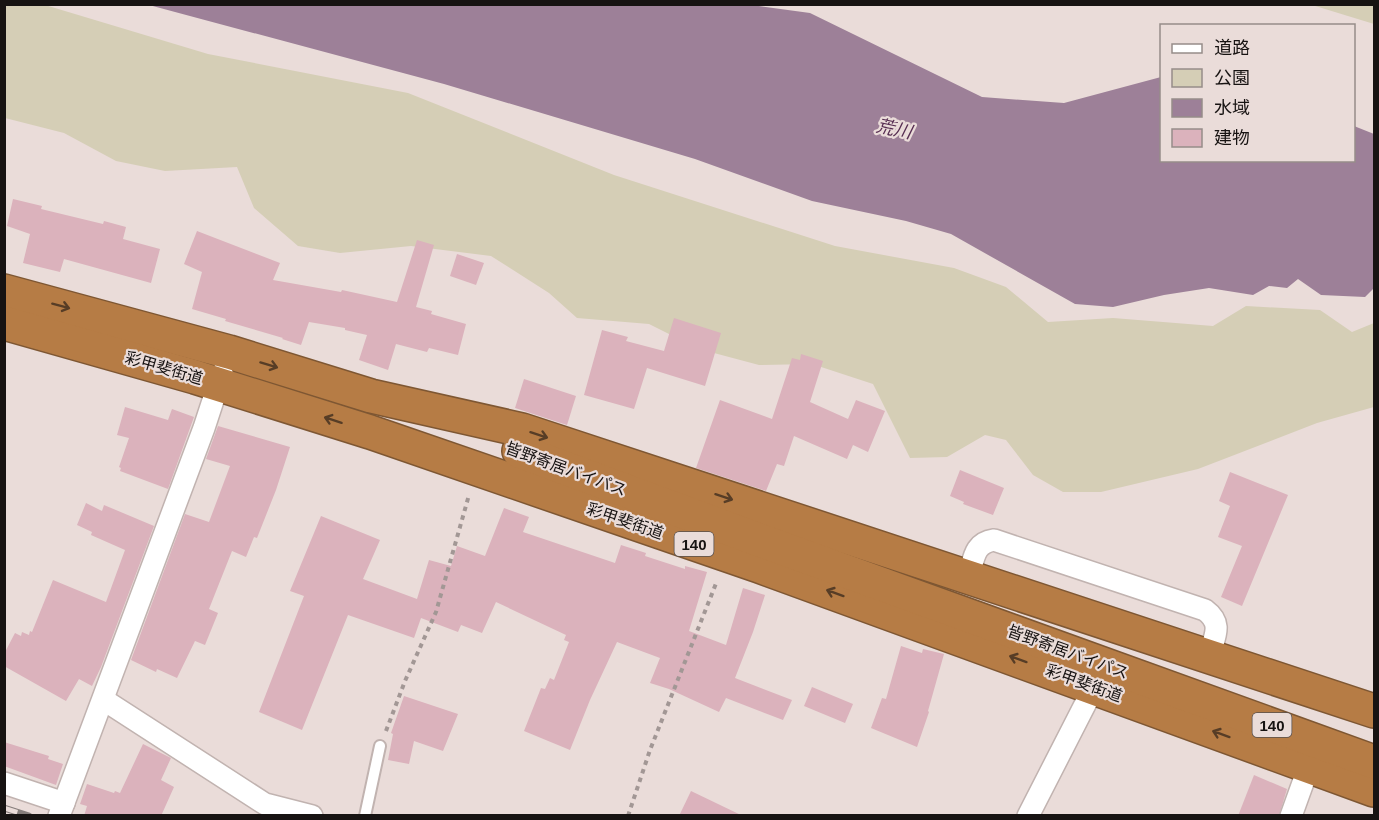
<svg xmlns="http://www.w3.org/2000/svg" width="1379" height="820" font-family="Helvetica,'Noto Sans JP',sans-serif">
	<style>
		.green { fill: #d5ceb6 }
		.water { fill: #9d8098 }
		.building { fill: #dbb2bc }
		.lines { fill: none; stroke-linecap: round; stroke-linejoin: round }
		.lane-casing { stroke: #c1b3b0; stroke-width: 14 }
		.street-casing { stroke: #c1b3b0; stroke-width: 24 }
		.highway-casing { stroke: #7e5733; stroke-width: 36 }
		.path { stroke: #a29795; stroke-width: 4; stroke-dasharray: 4.5 4.5; stroke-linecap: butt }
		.lane { stroke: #fff; stroke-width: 10 }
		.street { stroke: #fff; stroke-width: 21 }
		.highway { stroke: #b67c45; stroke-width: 33 }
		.rail-casing { stroke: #867d7b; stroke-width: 7 }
		.rail { stroke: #eadcd9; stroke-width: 4.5; stroke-dasharray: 14; stroke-linecap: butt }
		.oneway { stroke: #573d26 }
		.labels { text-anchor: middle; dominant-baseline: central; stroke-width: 4.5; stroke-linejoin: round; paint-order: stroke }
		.shield { fill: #eadcd9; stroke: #564f4e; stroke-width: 1.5 }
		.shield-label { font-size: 15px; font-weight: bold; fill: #171312 }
		.street-label { font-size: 16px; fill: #171312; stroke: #eadcd9 }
		.water-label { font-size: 18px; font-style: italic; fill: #562d51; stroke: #eadcd9 }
	</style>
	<rect width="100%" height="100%" fill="#eadcd9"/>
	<g class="green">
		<polygon points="4,5 45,5 208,54 408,93 614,175 835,246 954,268 1006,287 1048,322 1113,318 1213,326 1246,306 1320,310 1352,332 1374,323 1374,407 1317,423 1198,469 1101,492 1063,492 1033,475 1006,440 985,435 947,457 910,458 873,384 812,364 759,365 699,349 649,324 577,318 549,293 491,256 411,246 340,253 298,246 254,208 237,167 165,171 116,161 64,133 5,118"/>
		<polygon points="1312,5 1374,5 1374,24"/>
	</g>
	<polygon class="water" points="149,5 752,5 810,13 982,97 1064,103 1161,77 1162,160 1354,160 1354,126 1374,134 1374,288 1365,297 1321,295 1298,279 1287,288 1269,286 1253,295 1209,288 1164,295 1113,307 1075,304 951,234 906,221 812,201 695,159 444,84"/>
	<g class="building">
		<polygon points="13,199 42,206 41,209 103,224 104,221 126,227 123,239 160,249 151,283 64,259 60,272 23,263 30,234 7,226"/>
		<polygon points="197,231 280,263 273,280 341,292 342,290 397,302 417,240 434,245 416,307 432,311 431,314 466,324 458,355 429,348 427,352 396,344 388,370 359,360 367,335 345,330 345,328 309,322 301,345 282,339 283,338 225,321 226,319 192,309 202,272 184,264"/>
		<polygon points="457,254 484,263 476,285 450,276"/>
		<polygon points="674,318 721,333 705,386 647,368 634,409 584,395 602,330 628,337 626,341 664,351"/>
		<polygon points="801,354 823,361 810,402 848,419 856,400 885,411 868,452 853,445 847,459 794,436 784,466 777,464 766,491 696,468 720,400 772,419 792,358 800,360"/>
		<polygon points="524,379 576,396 567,425 515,408"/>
		<polygon points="125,407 168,420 172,409 194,417 168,489 120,471 121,468 119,467 129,438 117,435"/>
		<polygon points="218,426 290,447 276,490 257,538 254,537 246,557 232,551 209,609 218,613 205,645 195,641 177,678 157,669 156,672 131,660 185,514 209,522 230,466 206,459"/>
		<polygon points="960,470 1004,488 993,515 963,504 964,502 950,496"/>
		<polygon points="1230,472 1288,495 1242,606 1221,597 1242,546 1218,537 1230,506 1219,501"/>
		<polygon points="86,503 102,511 104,505 154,526 101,667 92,686 79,679 66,701 4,666 4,654 15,633 21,636 22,632 29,635 30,631 32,632 53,580 106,602 125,550 91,535 92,532 77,525"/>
		<polygon points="504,508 529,517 523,532 615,563 621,545 646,553 645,556 685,569 685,566 707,572 689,631 726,645 743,588 765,595 753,632 735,678 792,700 783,720 726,698 719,712 669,689 650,683 660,658 617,642 590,700 570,750 524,731 541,688 545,689 550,678 554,680 569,642 564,640 566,635 496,602 482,633 461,625 458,632 421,618 414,638 348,615 302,730 259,712 304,596 290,591 321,516 380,540 363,579 417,599 429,560 451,566 457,546 485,556"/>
		<polygon points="901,646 922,653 923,649 944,654 928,711 929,712 917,747 871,728 882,698 886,699"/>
		<polygon points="812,687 853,704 845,723 804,706"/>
		<polygon points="404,696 458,714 443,751 414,741 409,764 388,760 393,734 391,733"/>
		<polygon points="4,742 49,756 48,759 63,764 56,785 4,766"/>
		<polygon points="143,744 171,758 161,780 174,787 161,816 84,816 87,806 80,804 87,784 114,793 115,791 120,793"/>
		<polygon points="1254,775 1287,789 1279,816 1238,816"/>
		<polygon points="691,791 743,816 679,816"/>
	</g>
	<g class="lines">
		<g class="lane-casing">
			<polyline id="lane" points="365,816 380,746"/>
		</g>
		<g class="street-casing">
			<g id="street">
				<path d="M968 578C974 560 973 543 994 540L1205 610C1224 624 1214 637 1209 656"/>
				<polyline points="104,700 265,804 312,816"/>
				<polyline points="4,783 64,803"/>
				<polyline points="59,816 204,428 222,373"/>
				<polyline points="1028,816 1094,687"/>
				<polyline points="1291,816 1309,766"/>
			</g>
		</g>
		<g class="highway-casing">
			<g id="highway">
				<polyline points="4,291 229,352 371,396 522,430 1374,711"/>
				<polyline points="4,323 195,377 370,432 759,566 1374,790"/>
				<polyline points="519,451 762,541 1374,762"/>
			</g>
		</g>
		<g class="path">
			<polyline points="386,731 405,681 436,612 469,495"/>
			<polyline points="628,816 650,750 717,581"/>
		</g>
		<use href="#lane" class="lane"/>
		<use href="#street" class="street"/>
		<use href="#highway" class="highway"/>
		<g class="rail-casing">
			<polyline id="rail" points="4,808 29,816"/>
		</g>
		<use href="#rail" class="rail"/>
	</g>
	<defs><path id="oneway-shaft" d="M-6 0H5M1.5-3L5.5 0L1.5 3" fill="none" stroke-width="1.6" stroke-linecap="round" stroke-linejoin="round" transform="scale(1.5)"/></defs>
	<g class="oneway">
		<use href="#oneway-shaft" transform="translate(61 306) rotate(15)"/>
		<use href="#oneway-shaft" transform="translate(269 365) rotate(17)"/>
		<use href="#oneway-shaft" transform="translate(333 420) rotate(-162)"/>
		<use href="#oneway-shaft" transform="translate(539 435) rotate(18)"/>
		<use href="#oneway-shaft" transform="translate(724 497) rotate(18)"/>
		<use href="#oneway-shaft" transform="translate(835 593) rotate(-160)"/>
		<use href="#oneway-shaft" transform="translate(1018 659) rotate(-160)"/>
		<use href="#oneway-shaft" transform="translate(1221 734) rotate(-160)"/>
	</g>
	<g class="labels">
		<g class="shield">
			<rect x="674.5" y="532" width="39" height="24" rx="4.5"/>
			<rect x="1252.5" y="713" width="39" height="24" rx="4.5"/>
		</g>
		<g class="shield-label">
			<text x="694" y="544">140</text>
			<text x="1272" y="725">140</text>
		</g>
		<g class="street-label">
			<text transform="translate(164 368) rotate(16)">彩甲斐街道</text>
			<text transform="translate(566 469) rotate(20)">皆野寄居バイパス</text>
			<text transform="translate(625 521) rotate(19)">彩甲斐街道</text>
			<text transform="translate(1068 652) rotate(20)">皆野寄居バイパス</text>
			<text transform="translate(1084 683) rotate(20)">彩甲斐街道</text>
		</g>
		<g class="water-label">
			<text transform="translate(894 129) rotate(12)">荒川</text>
		</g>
	</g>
	<rect width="1379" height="820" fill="none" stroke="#171312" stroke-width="12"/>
	<rect x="1160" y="24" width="195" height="138" fill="#eadcd9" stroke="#968c89" stroke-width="1.5"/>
	<rect x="1172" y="44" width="30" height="9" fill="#ffffff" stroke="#968c89" stroke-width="1.5"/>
	<text x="1214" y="54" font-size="18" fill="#171312">道路</text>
	<rect x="1172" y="69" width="30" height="18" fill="#d5ceb6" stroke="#968c89" stroke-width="1.5"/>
	<text x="1214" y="84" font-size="18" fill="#171312">公園</text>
	<rect x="1172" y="99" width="30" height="18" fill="#9d8098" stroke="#968c89" stroke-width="1.5"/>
	<text x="1214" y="114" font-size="18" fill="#171312">水域</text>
	<rect x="1172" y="129" width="30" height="18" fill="#dbb2bc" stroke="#968c89" stroke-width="1.5"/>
	<text x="1214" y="144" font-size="18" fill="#171312">建物</text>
</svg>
